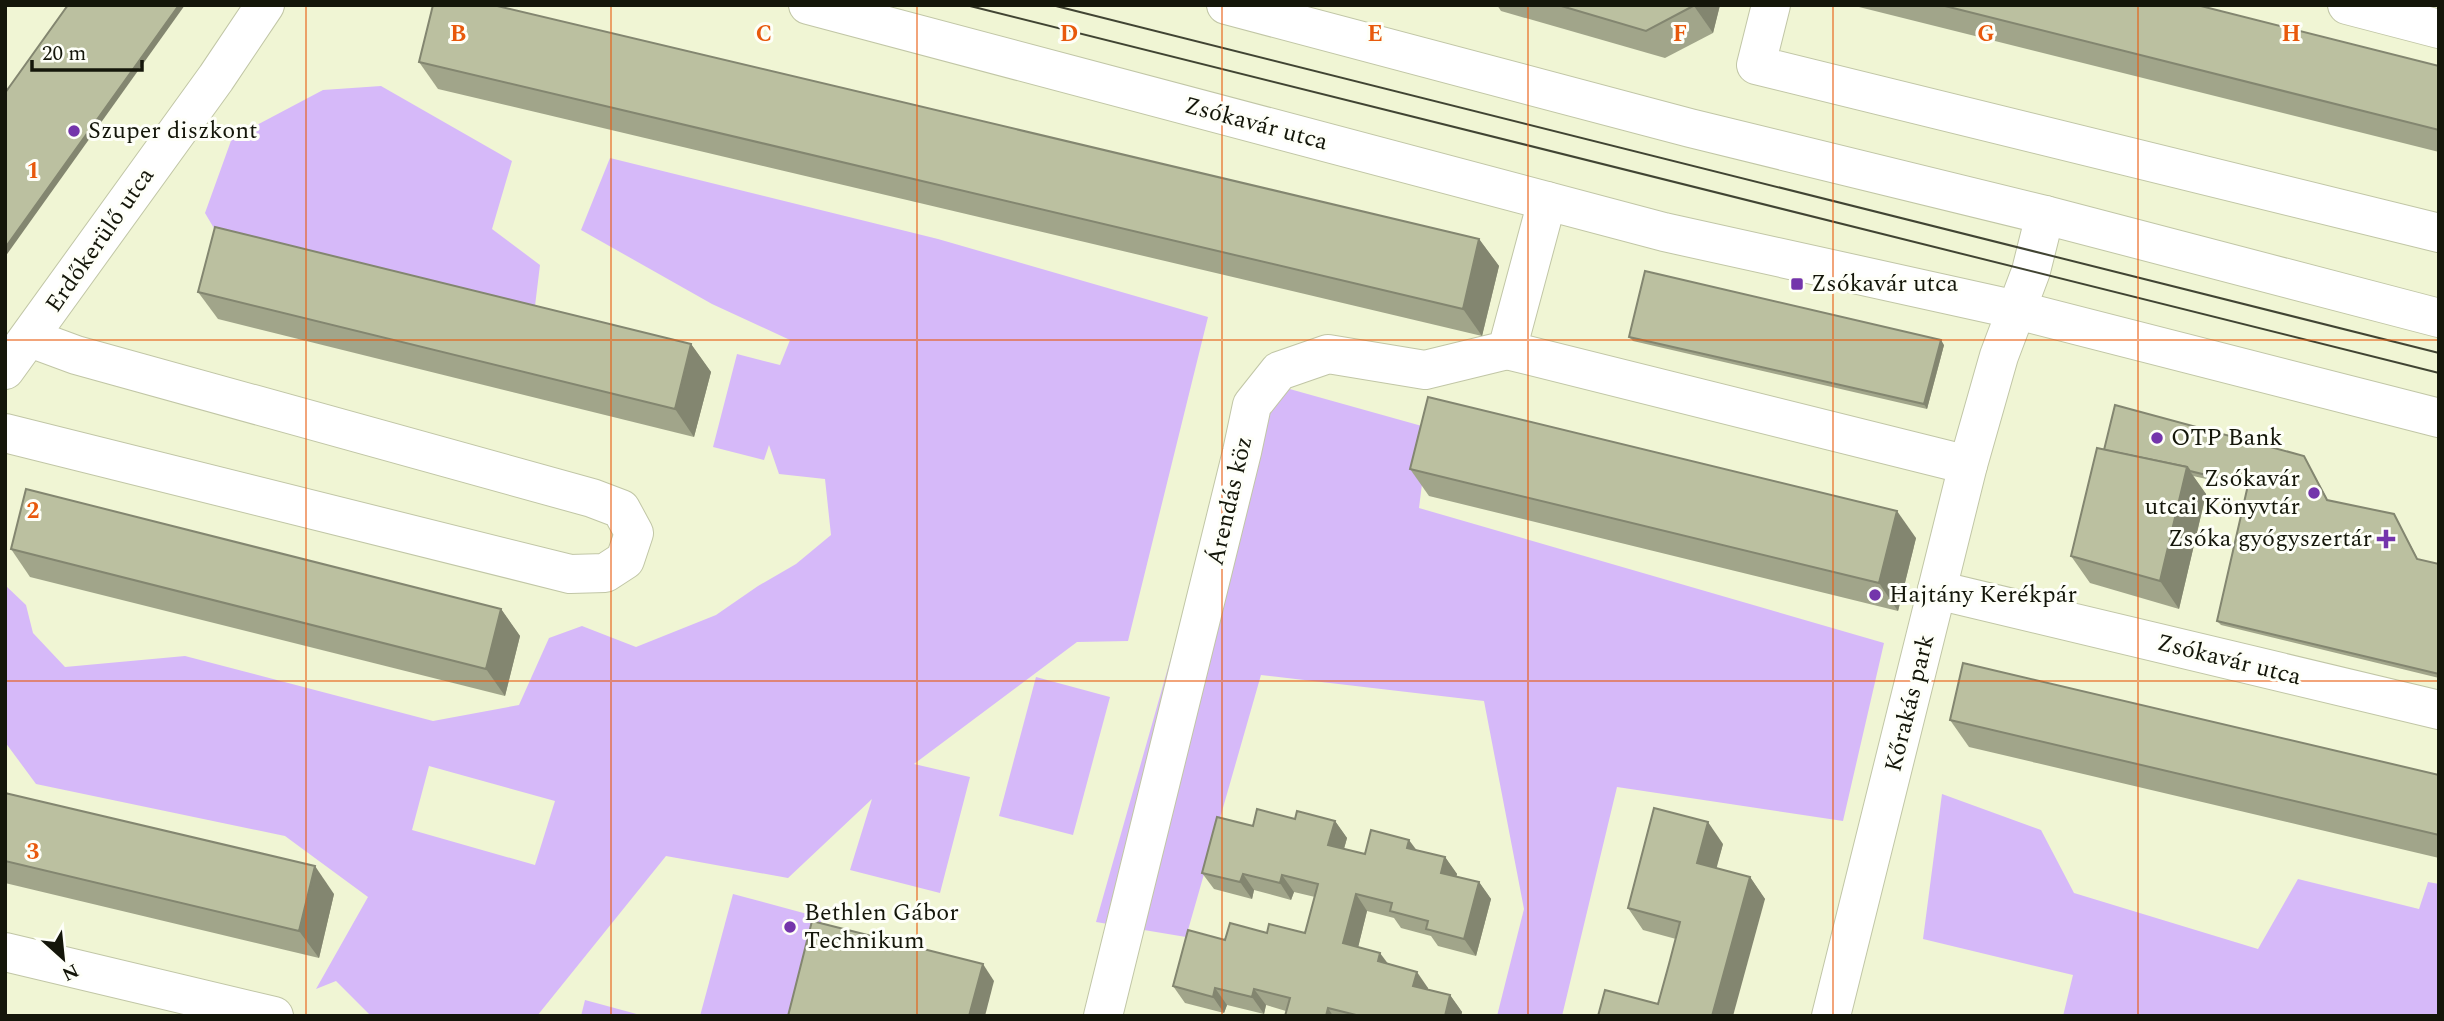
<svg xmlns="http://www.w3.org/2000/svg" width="2444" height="1021" font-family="Spectral,serif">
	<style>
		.green { fill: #d6b9f9; fill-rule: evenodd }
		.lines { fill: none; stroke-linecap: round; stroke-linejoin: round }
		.minor-casing { stroke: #c1c6a6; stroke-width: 40 }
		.minor { stroke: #fff; stroke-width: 38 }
		.tram { stroke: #414433; stroke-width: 2 }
		.wall { fill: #a1a58a }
		.shaded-wall { fill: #838670 }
		.building { fill: #bbc0a0; stroke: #838670; stroke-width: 2 }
		.grid { fill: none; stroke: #e8590c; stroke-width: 2; stroke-opacity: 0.55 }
		.poi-dot { fill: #7435ab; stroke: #fefff8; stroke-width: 2.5 }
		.labels { text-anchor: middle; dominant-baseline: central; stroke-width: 6; stroke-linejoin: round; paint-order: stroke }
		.street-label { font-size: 24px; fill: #14160a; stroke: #fefff8 }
		.poi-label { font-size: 24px; fill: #14160a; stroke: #fefff8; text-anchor: start }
		.grid-label { font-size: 23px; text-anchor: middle; font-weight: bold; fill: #e8590c; stroke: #fefff8; stroke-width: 6; stroke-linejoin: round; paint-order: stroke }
	</style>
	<rect width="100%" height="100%" fill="#f0f5d4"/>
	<g class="green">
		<polygon points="381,86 512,161 492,229 540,265 535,306 468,300 215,230 205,213 232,138 323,90"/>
		<path d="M610 158 938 239 1208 317 1128 641 1077 642 914 764 970 777 940 893 850 870 872 799 788 878 666 856 537 1016H371L336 981 316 989 368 897 285 836 36 784 5 742V585L26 605 33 633 65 667 185 656 433 721 519 705 549 638 582 626 636 647 716 615 758 586 796 564 831 535 825 479 779 474 769 445 764 460 713 447 737 354 780 365 790 340 712 304 581 230ZM429 766 555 801 535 865 412 830Z"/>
		<polygon points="1250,378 1429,428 1419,508 1884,643 1843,821 1617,787 1562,1016 1497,1016 1524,909 1484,701 1261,675 1186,937 1096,922"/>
		<polygon points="1036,677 1110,697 1073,835 999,816"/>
		<polygon points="1942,794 2041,830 2074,893 2258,949 2298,879 2419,909 2428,882 2439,884 2439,1016 2063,1016 2073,975 1923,939"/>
		<polygon points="733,894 822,918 796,1016 700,1016"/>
		<polygon points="585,1000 644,1016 581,1016"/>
	</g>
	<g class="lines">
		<g class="minor-casing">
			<g id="minor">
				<polyline points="808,5 1664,232 2017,310 2439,418"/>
				<polyline points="1226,5 1690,128 2045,215 2439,318"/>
				<polyline points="1771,5 1756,65 2439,233"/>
				<polyline points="2347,5 2439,29"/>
				<polyline points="1507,350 1968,465"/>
				<polyline points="5,370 216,78 265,5"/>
				<polyline points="5,433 570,574 605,573 625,560 634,533 621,509 592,498 76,355 30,338"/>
				<polyline points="1937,590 2439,710"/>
				<polyline points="5,952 274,1016"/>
				<polyline points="1103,1016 1242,452 1252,405 1279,371 1328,354 1425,370 1507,350 1547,201"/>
				<polyline points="1831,1016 1968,465 1999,356 2031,271 2045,215"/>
			</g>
		</g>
		<use href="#minor" class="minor"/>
		<g class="tram">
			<polyline points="966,5 2439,373"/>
			<polyline points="1052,5 2439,353"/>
		</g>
	</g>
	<g class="wall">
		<polygon points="1497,5 1720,5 1713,33 1665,58 1501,11"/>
		<polygon points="1851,5 2197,5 2439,66 2439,152"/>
		<polygon points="419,62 1479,239 1499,266 1482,336 438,89"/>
		<polygon points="198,292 691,344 711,372 694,437 218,319"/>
		<polygon points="1629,337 1944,345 1927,409 1633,341"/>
		<polygon points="2104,450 2304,456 2328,500 2394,514 2418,559 2439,564 2439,678 2221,625 2217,621 2247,488 2193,476 2206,494 2179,609 2090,583 2071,556"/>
		<polygon points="1410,469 1916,538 1898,611 1429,496"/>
		<polygon points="11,549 501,609 520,636 505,696 30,577"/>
		<polygon points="1950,720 2439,775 2439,858 1969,747"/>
		<polygon points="5,793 334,894 319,958 5,883"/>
		<polygon points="1295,819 1335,821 1347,838 1344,849 1365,854 1417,850 1445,857 1457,874 1456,877 1479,882 1491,899 1476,956 1438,946 1431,936 1401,928 1394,918 1367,911 1358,947 1428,988 1428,990 1450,995 1462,1012 1461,1016 1285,1016 1286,1011 1266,1005 1264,1014 1227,1005 1224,1013 1185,1003 1173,986 1225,940 1267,933 1305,933 1315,897 1294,892 1291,900 1254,890 1252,899 1214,889 1202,873 1253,826"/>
		<polygon points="1723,844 1716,868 1750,877 1765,899 1658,1004 1676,939 1643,930 1628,908"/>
	</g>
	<g class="shaded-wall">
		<polygon points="179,5 185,5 5,257 5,248"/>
		<polygon points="1695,5 1720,5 1713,33 1694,6"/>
		<polygon points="1479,239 1499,266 1482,336 1463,309"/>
		<polygon points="1941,340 1944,345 1927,409 1924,404"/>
		<polygon points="691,344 711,372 694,437 675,409"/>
		<polygon points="2187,467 2206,494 2179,609 2160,581"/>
		<polygon points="1897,511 1916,538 1898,611 1879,583"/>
		<polygon points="501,609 520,636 505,696 486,669"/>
		<polygon points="1335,821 1347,838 1340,862 1328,845"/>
		<polygon points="1708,822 1723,844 1712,885 1697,863"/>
		<polygon points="1409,840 1421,856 1407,848"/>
		<polygon points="1445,857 1457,874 1453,889 1441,873"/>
		<polygon points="315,866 334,894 319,958 299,931"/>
		<polygon points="1243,874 1254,890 1252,899 1240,882"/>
		<polygon points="1282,875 1294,892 1291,900 1280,883"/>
		<polygon points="1750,877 1765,899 1733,1016 1712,1016"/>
		<polygon points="1479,882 1491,899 1476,956 1464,939"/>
		<polygon points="1356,894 1367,911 1355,960 1343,943"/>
		<polygon points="1380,953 1392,969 1378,961"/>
		<polygon points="983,964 994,981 985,1016 969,1016"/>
		<polygon points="1417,972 1428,988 1425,1003 1413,986"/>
		<polygon points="1215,988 1227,1005 1224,1013 1213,997"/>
		<polygon points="1254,989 1266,1005 1264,1014 1252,997"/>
		<polygon points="1450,995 1462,1012 1461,1016 1445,1016"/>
		<polygon points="1328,1008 1333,1016 1326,1016"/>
	</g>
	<g class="building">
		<polygon points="68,5 179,5 5,248 5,93"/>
		<polygon points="433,5 493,5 1479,239 1463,309 419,62"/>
		<polygon points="1558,5 1695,5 1646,31"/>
		<polygon points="1941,5 2197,5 2439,66 2439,130"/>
		<polygon points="215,227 691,344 675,409 198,292"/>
		<polygon points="1645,271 1941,340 1924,404 1629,337"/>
		<polygon points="1428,397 1897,511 1879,583 1410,469"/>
		<polygon points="2115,405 2304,456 2327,500 2394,514 2417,559 2439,564 2439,674 2217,621 2248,485 2190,471 2187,467 2104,450"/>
		<polygon points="2097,448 2187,467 2160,581 2071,556"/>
		<polygon points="26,489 501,609 486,669 11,549"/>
		<polygon points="1963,663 2439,775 2439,835 1950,720"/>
		<polygon points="5,793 315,866 299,931 5,861"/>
		<polygon points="1654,808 1708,822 1697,863 1750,877 1712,1016 1598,1016 1605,990 1658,1004 1669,964 1680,922 1628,908"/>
		<polygon points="1257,809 1295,819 1297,811 1335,821 1328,845 1365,854 1371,830 1409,840 1407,848 1445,857 1441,873 1479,882 1464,939 1426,929 1428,921 1390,911 1392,903 1356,894 1343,943 1380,953 1378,961 1417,972 1413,986 1450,995 1445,1016 1360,1016 1328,1008 1326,1016 1285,1016 1290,998 1254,989 1252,997 1215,988 1213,997 1173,986 1188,930 1225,940 1230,923 1267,933 1269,924 1305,933 1318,884 1282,875 1280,883 1243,874 1240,882 1202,873 1217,817 1253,826"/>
		<polygon points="812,921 983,964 969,1016 788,1016"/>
	</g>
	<path class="grid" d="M306 5V1016M611 5V1016M917 5V1016M1222 5V1016M1528 5V1016M1833 5V1016M2138 5V1016M5 340H2439M5 681H2439"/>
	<g class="poi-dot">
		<circle cx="74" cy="131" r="7"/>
		<rect x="1790" y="277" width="14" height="14" rx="3.5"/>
		<circle cx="2157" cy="438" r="7"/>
		<circle cx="2314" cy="493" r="7"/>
		<path d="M2382.5 528.5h7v7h7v7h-7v7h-7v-7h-7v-7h7z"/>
		<circle cx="1875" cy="595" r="7"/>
		<circle cx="790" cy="927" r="7"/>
	</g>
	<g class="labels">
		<g class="street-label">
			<text transform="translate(1256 124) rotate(15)">Zsókavár utca</text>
			<text transform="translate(100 240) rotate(-55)">Erdőkerülő utca</text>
			<text transform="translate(1230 501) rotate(-77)">Árendás köz</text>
			<text transform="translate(2229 660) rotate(14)">Zsókavár utca</text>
			<text transform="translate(1910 703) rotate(-76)">Kőrakás park</text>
		</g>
		<g class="poi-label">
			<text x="88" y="131">Szuper diszkont</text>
			<text x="1811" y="284">Zsókavár utca</text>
			<text x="2171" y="438">OTP Bank</text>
			<text x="2300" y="479" text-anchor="end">Zsókavár<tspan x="2300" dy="28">utcai Könyvtár</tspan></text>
			<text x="2372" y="539" text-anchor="end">Zsóka gyógyszertár</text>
			<text x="1889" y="595">Hajtány Kerékpár</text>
			<text x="804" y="913">Bethlen Gábor<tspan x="804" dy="28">Technikum</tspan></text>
		</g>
	</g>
	<g class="grid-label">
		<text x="458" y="41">B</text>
		<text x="764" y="41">C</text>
		<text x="1069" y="41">D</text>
		<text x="1375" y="41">E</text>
		<text x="1680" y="41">F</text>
		<text x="1986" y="41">G</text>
		<text x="2291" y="41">H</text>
		<text x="33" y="178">1</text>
		<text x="33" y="518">2</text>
		<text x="33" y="859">3</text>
	</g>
	<rect width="2444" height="1021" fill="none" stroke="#14160a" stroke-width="14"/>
	<g transform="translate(63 958) rotate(153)" stroke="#fefff8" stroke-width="5" paint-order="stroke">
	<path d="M0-5L12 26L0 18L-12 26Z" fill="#14160a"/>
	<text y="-10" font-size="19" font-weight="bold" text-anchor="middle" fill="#14160a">N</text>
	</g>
	<path d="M32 60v10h110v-10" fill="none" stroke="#14160a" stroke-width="3.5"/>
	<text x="42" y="60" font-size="21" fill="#14160a" stroke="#fefff8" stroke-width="5" paint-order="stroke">20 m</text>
</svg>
